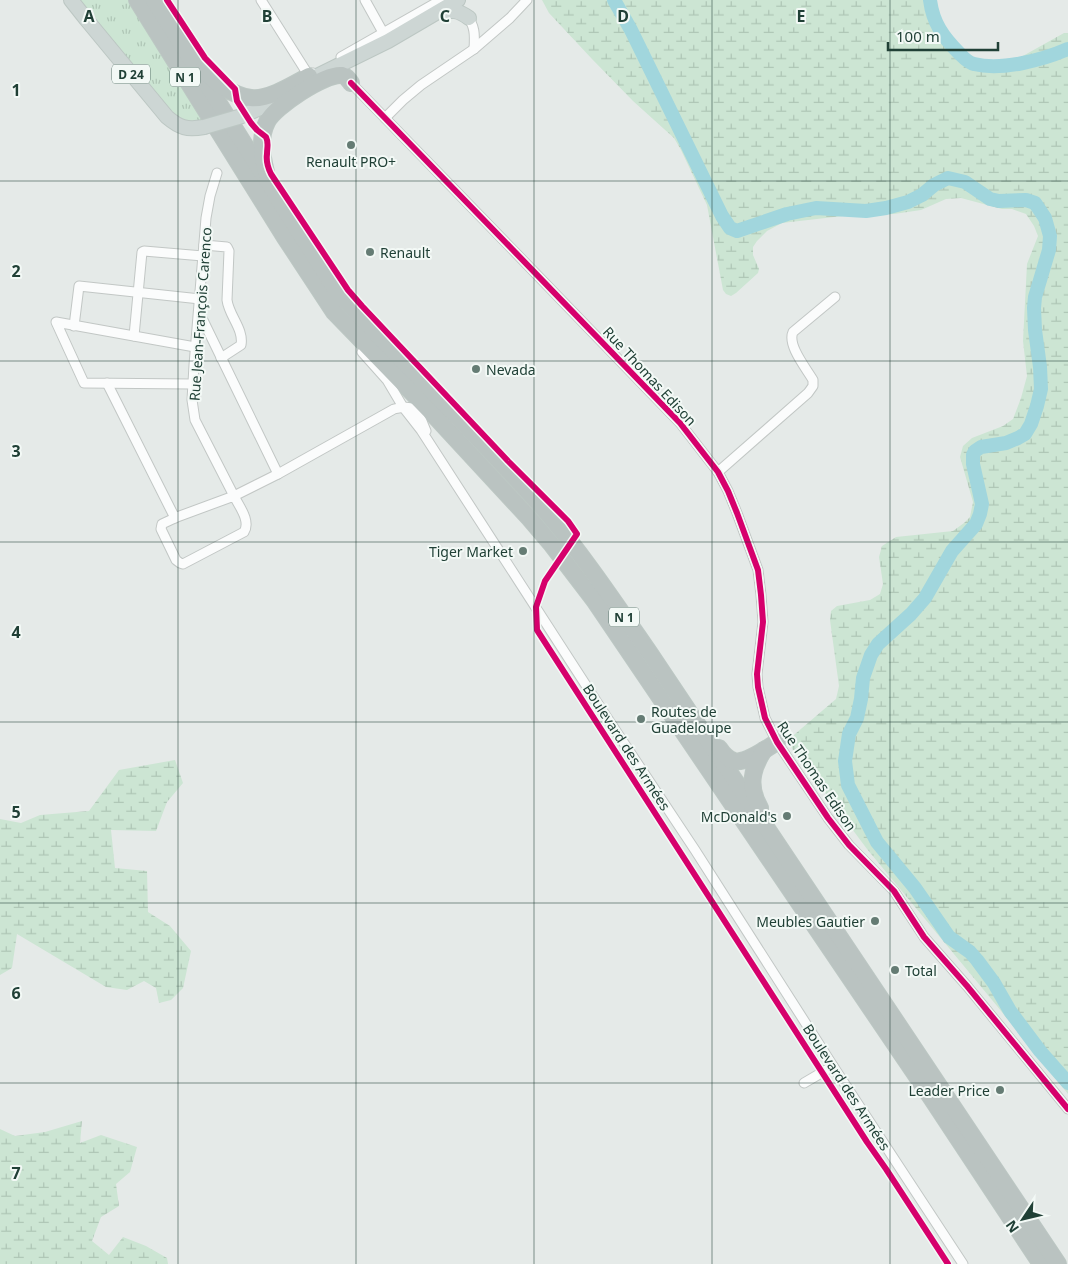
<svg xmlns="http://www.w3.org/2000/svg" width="1068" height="1264" font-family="'Noto Sans',sans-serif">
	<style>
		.grass { fill: url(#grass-tufts) }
		.wetland { fill: url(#wetland-marsh) }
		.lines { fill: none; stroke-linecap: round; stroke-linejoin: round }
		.river { stroke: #a1d6dd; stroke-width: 14 }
		.street-casing { stroke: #c2c7c5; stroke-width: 11 }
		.primary-casing { stroke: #bcc7c3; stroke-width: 16 }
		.highway-casing { stroke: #bcc7c3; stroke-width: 18 }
		.street { stroke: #fbfcfc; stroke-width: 9 }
		.primary { stroke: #cdd6d4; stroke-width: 14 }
		.highway { stroke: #bac3c1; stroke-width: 16 }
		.primary-bridge-casing { stroke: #bcc7c3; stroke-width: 16; stroke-linecap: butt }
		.primary-bridge { stroke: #cdd6d4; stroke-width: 14 }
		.cycleway-casing { stroke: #f3f9f6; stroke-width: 9 }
		.cycleway { stroke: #d6006c; stroke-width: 6 }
		.grid { fill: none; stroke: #204036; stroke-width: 1; stroke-opacity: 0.55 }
		.poi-dot { fill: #657c74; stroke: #f3f9f6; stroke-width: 2 }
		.labels { text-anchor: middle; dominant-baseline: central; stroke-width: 4; stroke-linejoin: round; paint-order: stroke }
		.shield { fill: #f3f9f6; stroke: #5f7870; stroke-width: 1 }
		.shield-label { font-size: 12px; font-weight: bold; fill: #204036 }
		.poi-label { font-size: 14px; fill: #204036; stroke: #f3f9f6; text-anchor: start }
		.street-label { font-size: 14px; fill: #204036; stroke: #f3f9f6 }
		.grid-label { font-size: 16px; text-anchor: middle; font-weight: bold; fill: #204036; stroke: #f3f9f6; stroke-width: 4; stroke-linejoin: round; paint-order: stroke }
	</style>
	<defs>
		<pattern id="grass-tufts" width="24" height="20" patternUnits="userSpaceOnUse" patternTransform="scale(1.25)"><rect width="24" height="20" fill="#cce5d3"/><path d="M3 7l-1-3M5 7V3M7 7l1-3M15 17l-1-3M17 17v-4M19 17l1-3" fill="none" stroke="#afc6b6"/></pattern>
		<pattern id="wetland-marsh" width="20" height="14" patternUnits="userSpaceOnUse" patternTransform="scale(1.25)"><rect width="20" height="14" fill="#cce5d3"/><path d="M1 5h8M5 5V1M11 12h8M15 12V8" fill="none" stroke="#afc6b6"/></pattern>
	</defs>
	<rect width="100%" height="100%" fill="#e5eae8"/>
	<path class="grass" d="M78 0H132L208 121C195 123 189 123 177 117L103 30Z"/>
	<g class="wetland">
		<polygon points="542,0 936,0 937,10 945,27 958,44 969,54 980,61 1000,61 1021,57 1064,33 1068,33 1068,1094 997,1006 867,849 793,750 788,740 836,699 839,686 830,620 831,611 837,606 870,600 880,594 883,584 879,557 882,546 896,537 953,531 964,523 970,517 973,502 960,457 963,446 972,438 1003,426 1013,419 1021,398 1027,376 1023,341 1027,264 1038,236 1034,226 1026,214 1012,209 1002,209 961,198 946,199 921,210 894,214 843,216 782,223 767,231 757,241 753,247 753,255 759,269 758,273 736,293 731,296 726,294 723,290 707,205 681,150 674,138 633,101 592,59 549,13"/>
		<polygon points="175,760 183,783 167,802 156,831 111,830 115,868 147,871 148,912 170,926 191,951 183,988 171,1000 159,1003 156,988 144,981 127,990 106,987 17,934 12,968 0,975 0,819 21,823 40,815 89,811 119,770"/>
		<polygon points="82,1121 80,1143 101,1135 137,1147 130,1172 116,1184 119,1206 101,1217 92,1241 109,1255 123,1237 146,1246 167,1258 168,1264 0,1264 0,1129 15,1136 45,1132"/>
	</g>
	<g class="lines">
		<g class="river">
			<polyline points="614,0 631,30 722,216 730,228 737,231 787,214 816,208 866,211 886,208 908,202 922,195 934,185 948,178 965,182 990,199 999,201 1026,200 1035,203 1045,218 1050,236 1049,250 1035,297 1034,308 1035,330 1040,367 1041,389 1037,406 1031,424 1025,434 1018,438 1006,443 981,447 975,451 973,455 973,464 982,504 980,514 976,524 952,551 925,598 911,614 878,644 871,655 863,678 861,699 857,718 849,734 845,761 848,785 877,842 915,888 949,937 970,952 977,960 994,983 1010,1011 1040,1051 1068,1083"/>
			<path d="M930 0C933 23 943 37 959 53 963 57 968 63 974 64 1001 71 1043 60 1068 49"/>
		</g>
		<g class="street-casing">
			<g id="street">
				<polyline points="261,0 309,76 313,73"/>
				<polyline points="365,0 385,36"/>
				<path d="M466 14C475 26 475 34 474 49"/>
				<polyline points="341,57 441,0"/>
				<polyline points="351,83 512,249 680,423 718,472 728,491 737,513 758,570 761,595 763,622 757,674 758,687 765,718 777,742 828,818 849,845 894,891 924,937 967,986 1068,1109"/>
				<polyline points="385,118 403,100 421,85 474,49 510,18 527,0"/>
				<path d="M217 173 210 196 206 218 194 365 192 400 195 420 234 496 278 474 394 409C417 403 418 412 426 431"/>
				<path d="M204 245 227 247 229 251 227 300C229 316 244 329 241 345L221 358"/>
				<polyline points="199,312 278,474"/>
				<polyline points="74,326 79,286 200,299"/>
				<polyline points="134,336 142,252 144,251 203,256"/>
				<polyline points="362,352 387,380 403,407 421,430 602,710 695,850 833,1066 963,1264"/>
				<polyline points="107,383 175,518"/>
				<polyline points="192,384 84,383 56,322 195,347"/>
				<path d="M718 472 808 393 813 386V380C806 368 787 345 793 332L835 297"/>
				<path d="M234 496C239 506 251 521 244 532L183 564 180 563 176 560 161 529 162 524 177 517Z"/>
				<polyline points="804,1083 833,1066"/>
			</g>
		</g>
		<g class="primary-casing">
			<g id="primary">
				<path d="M71 0 86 19 167 117C180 128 187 130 204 127"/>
				<path d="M441 12C453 10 458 10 469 18"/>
				<polyline points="317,76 388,41 458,0"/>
				<polyline points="242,116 260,108 281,96"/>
			</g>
		</g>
		<g class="highway-casing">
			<g id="highway">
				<polyline points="137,0 284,236 334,312 430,411 529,518 552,545 594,600 924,1087 1041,1264"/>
				<path d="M154 0 335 289C402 363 474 431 541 506 582 553 617 606 653 658L1058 1264"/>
				<path d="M203 69 205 72C211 77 216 83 223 87 231 92 242 97 251 98 269 100 294 84 309 76"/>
				<path d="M266 172C262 157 259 137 267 122 274 107 325 73 342 75 346 76 348 79 351 83"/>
				<path d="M719 748C723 754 727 759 734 761 746 764 767 748 777 742"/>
				<path d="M760 808C748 787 751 770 764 750"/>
			</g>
		</g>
		<use href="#street" class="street"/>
		<use href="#primary" class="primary"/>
		<use href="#highway" class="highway"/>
		<g class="primary-bridge-casing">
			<polyline id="primary-bridge" points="204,127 242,116"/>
		</g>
		<use href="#primary-bridge" class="primary-bridge"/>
		<g class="cycleway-casing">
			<g id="cycleway">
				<path d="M167 0 205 58 235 89 237 101 251 123 257 130 266 137C269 143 267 147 267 154 266 161 268 168 271 174L348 290 362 306 508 461 568 521 577 534 545 581 536 607 537 630 867 1142 886 1169 948 1264"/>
				<polyline points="351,83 512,249 680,423 718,472 728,491 737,513 758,570 761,595 763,622 757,674 758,687 765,718 777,742 828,818 849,845 894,891 924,937 967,986 1068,1109"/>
			</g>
		</g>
		<use href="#cycleway" class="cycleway"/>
	</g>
	<path class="grid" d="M178 0V1264M356 0V1264M534 0V1264M712 0V1264M890 0V1264M0 181H1068M0 361H1068M0 542H1068M0 722H1068M0 903H1068M0 1083H1068"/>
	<g class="poi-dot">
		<circle cx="351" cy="145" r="5"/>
		<circle cx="370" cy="252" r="5"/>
		<circle cx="476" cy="369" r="5"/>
		<circle cx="523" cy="551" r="5"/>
		<circle cx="641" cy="719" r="5"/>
		<circle cx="787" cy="816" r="5"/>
		<circle cx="875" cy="921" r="5"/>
		<circle cx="895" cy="970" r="5"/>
		<circle cx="1000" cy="1090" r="5"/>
	</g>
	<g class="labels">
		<g class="shield">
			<rect x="112" y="64.5" width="38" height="19" rx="4"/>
			<rect x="170" y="67.5" width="30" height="19" rx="4"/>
			<rect x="609" y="607.5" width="30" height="19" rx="4"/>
		</g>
		<g class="shield-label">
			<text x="131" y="74">D 24</text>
			<text x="185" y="77">N 1</text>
			<text x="624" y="617">N 1</text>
		</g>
		<g class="poi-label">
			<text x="351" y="161" text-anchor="middle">Renault PRO+</text>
			<text x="380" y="252">Renault</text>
			<text x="486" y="369">Nevada</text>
			<text x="513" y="551" text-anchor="end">Tiger Market</text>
			<text x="651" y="711">Routes de<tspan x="651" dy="16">Guadeloupe</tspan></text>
			<text x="777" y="816" text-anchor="end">McDonald's</text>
			<text x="865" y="921" text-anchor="end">Meubles Gautier</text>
			<text x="905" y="970">Total</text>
			<text x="990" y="1090" text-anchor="end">Leader Price</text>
		</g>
		<g class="street-label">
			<text transform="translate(200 314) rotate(-86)">Rue Jean-François Carenco</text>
			<text transform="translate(650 376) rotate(47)">Rue Thomas Edison</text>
			<text transform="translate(627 747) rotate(57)">Boulevard des Armées</text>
			<text transform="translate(817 776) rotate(56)">Rue Thomas Edison</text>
			<text transform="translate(847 1087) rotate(57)">Boulevard des Armées</text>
		</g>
	</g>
	<g class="grid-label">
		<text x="89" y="22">A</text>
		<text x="267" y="22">B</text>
		<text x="445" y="22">C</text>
		<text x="623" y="22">D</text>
		<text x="801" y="22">E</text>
		<text x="16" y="96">1</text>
		<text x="16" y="277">2</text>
		<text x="16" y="457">3</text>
		<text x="16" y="638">4</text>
		<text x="16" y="818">5</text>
		<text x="16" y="999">6</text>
		<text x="16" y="1179">7</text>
	</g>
	<g transform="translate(1023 1219) rotate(235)" stroke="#f3f9f6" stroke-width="4" paint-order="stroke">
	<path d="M0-4L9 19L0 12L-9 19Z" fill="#204036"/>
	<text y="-8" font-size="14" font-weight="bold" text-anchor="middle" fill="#204036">N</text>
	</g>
	<path d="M888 42v8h110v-8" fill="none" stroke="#204036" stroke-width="2.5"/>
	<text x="896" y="42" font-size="15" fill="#204036" stroke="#f3f9f6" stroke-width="4" paint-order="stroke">100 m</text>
</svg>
